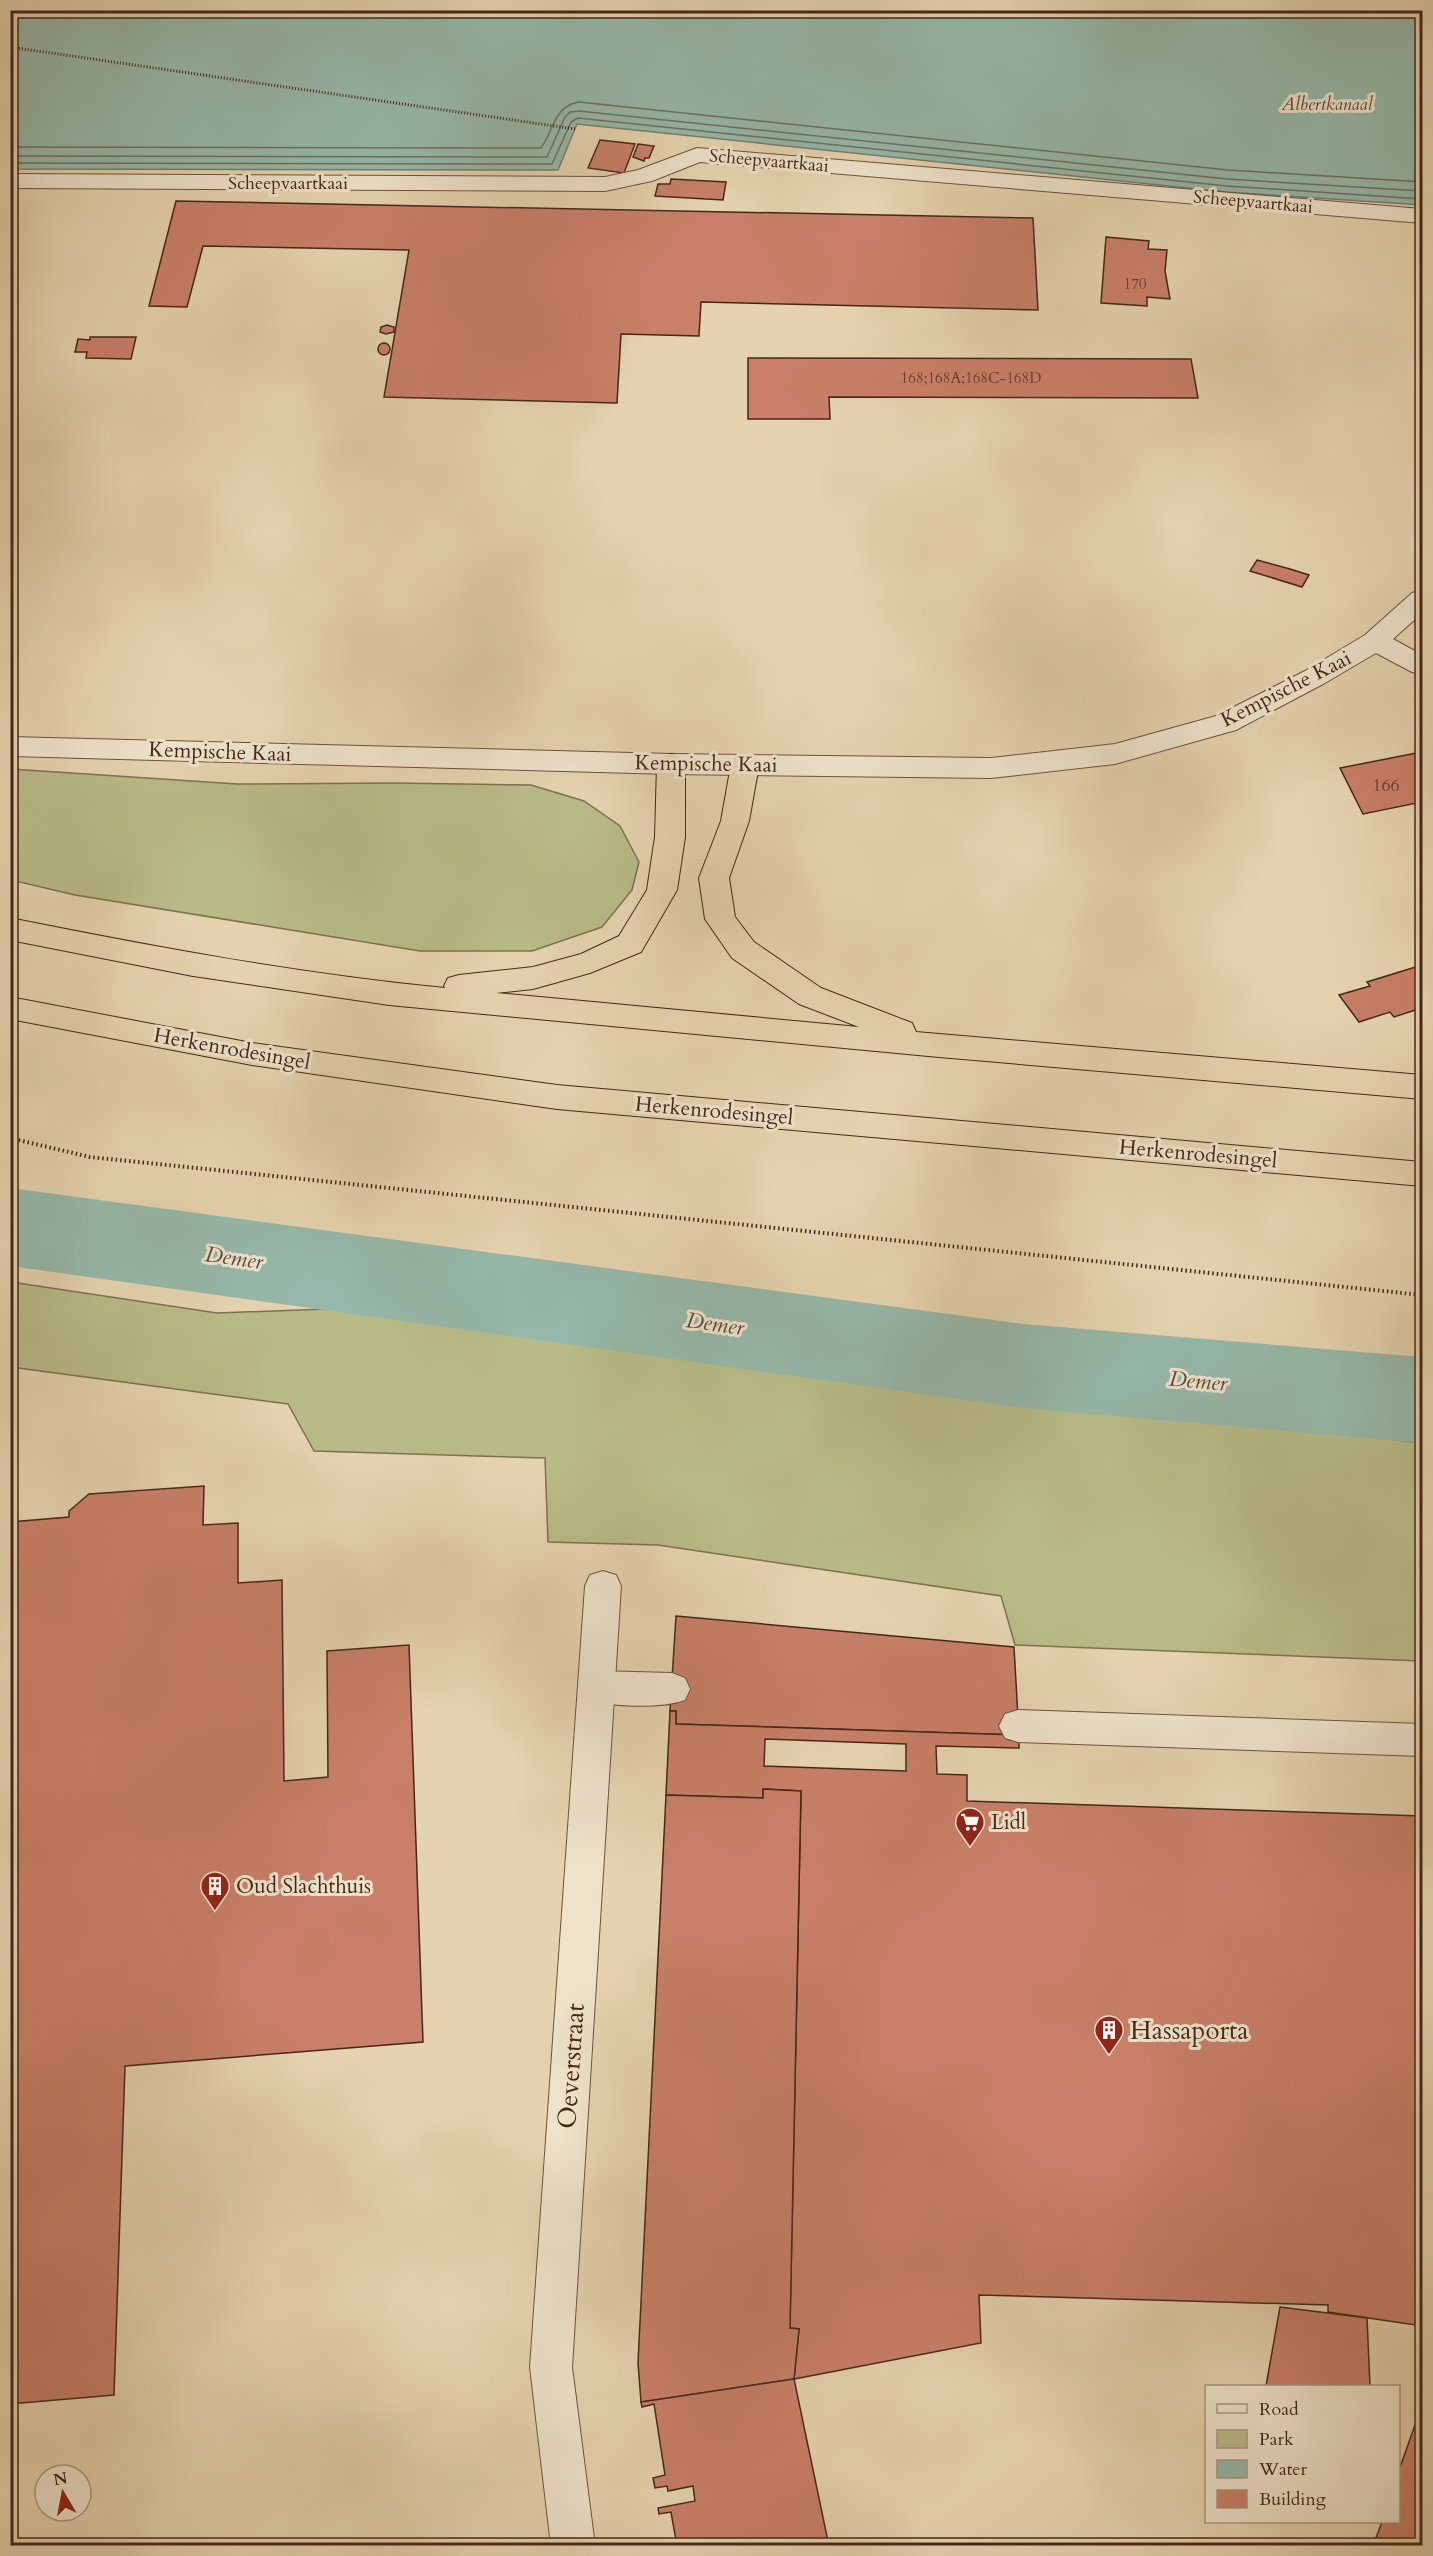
<svg xmlns="http://www.w3.org/2000/svg" width="1433" height="2556" font-family="Cardo,serif">
	<style>
		.green { fill: #b8bb88; stroke: #7f7150; stroke-width: 1.5 }
		.water { fill: #96b8aa; stroke: #767e70; stroke-width: 1.5 }
		.lines { fill: none; stroke-linecap: round; stroke-linejoin: round }
		.shore { stroke: #6e7061; stroke-width: 1.5 }
		.river { fill: #96b8aa; fill-rule: evenodd }
		.building { fill: #c97f69; stroke: #462718; stroke-width: 1.5; fill-rule: evenodd }
		.service-casing { stroke: #6e523e; stroke-width: 2 }
		.minor-casing { stroke: #6e523e; stroke-width: 2 }
		.trunk-casing { stroke: #462718; stroke-width: 2 }
		.path-far1 { stroke: #462718; stroke-width: 3; stroke-dasharray: 1 2; stroke-linecap: butt }
		.path { stroke: #462718; stroke-width: 4; stroke-dasharray: 1.5 3; stroke-linecap: butt }
		.service { fill: #eee2cb; fill-rule: evenodd }
		.minor { fill: #eee2cb; fill-rule: evenodd }
		.trunk { fill: #e5d3af; fill-rule: evenodd }
		.labels { text-anchor: middle; dominant-baseline: central; stroke-width: 6; stroke-linejoin: round; paint-order: stroke }
		.far-number-label { font-size: 15px; fill: #673d2c }
		.far-water-label { font-size: 18px; font-style: italic; fill: #5a4b3c; stroke: #eee2cb }
		.far-street-label { font-size: 18px; fill: #462718; stroke: #eee2cb }
		.number-label { font-size: 18px; fill: #673d2c }
		.street-label { font-size: 21px; fill: #462718; stroke: #eee2cb }
		.poi-label { font-size: 21px; fill: #462718; stroke: #eee2cb; text-anchor: start }
		.water-label { font-size: 22px; font-style: italic; fill: #5a4b3c; stroke: #eee2cb }
		.near-poi-label { font-size: 26px; fill: #462718; stroke: #eee2cb; text-anchor: start }
		.near-street-label { font-size: 26px; fill: #462718; stroke: #eee2cb }
	</style>
	<rect width="100%" height="100%" fill="#e5d3af"/>
	<filter id="stains"><feTurbulence type="fractalNoise" baseFrequency=".00333" numOctaves="4"/><feColorMatrix values="0 0 0 0 .2 0 0 0 0 .09 0 0 0 0 .02 0 0 0 .5 -.17"/></filter>
	<radialGradient id="worn" r=".72"><stop offset=".6" stop-color="#630" stop-opacity="0"/><stop offset="1" stop-color="#630" stop-opacity=".3"/></radialGradient>
	<g class="green">
		<polygon points="11,769 237,784 394,783 531,785 584,801 620,826 639,862 632,890 602,927 532,951 420,951 75,895 11,880"/>
		<polygon points="11,1282 217,1313 326,1309 1422,1443 1422,1661 1015,1645 1001,1596 658,1545 548,1542 545,1458 314,1451 288,1404 11,1367"/>
	</g>
	<polygon class="water" points="11,10 1422,11 1422,205 1226,192 577,124 558,170 11,169"/>
	<g class="lines">
		<g class="shore">
			<path d="M10 147 541 148C554 130 554 106 579 102L1228 170 1422 182"/>
			<polyline points="10,156 547,157 565,117 570,112 579,111 1227,179 1422,191"/>
			<polyline points="10,163 552,164 571,122 578,118 1227,186 1422,199"/>
		</g>
		<polygon class="river" points="10,1188 1023,1324 1422,1357 1422,1443 1023,1408 10,1266"/>
	</g>
	<g class="building">
		<polygon points="600,140 635,144 624,173 588,168"/>
		<polygon points="638,144 654,146 649,158 645,158 644,161 633,157"/>
		<polygon points="671,179 726,182 723,200 655,196 658,184 670,184"/>
		<polygon points="176,201 1033,218 1038,310 701,302 699,336 621,334 617,403 384,397 409,250 203,246 187,307 149,306"/>
		<polygon points="1106,237 1149,241 1148,249 1167,250 1165,271 1170,299 1147,297 1147,306 1101,303"/>
		<polygon points="387,325 394,327 394,332 386,334 380,332 381,327"/>
		<polygon points="90,337 136,337 131,359 86,358 87,352 75,352 78,339 90,340"/>
		<circle cx="384" cy="349" r="6"/>
		<polygon points="748,358 1191,359 1198,398 829,397 830,419 748,419"/>
		<polygon points="1257,560 1290,569 1309,575 1302,587 1250,571"/>
		<polygon points="1422,752 1422,802 1363,814 1340,768"/>
		<polygon points="1422,965 1422,1008 1394,1017 1390,1012 1359,1022 1339,995 1370,986 1367,982"/>
		<polygon points="204,1486 203,1525 238,1523 238,1583 282,1580 284,1781 328,1777 327,1651 409,1645 423,2042 125,2066 114,2395 10,2404 10,1522 69,1517 69,1511 89,1494"/>
		<polygon points="676,1616 1014,1647 1019,1735 676,1724 676,1711 670,1711"/>
		<path d="M670 1711H676V1724L1019 1735V1748L936 1746 937 1774 967 1775V1801L1422 1816V2326L1328 2312V2305L979 2295 981 2343 794 2379 799 2329 790 2328 801 1791 763 1789V1798L666 1795ZM765 1739 906 1744V1771L764 1766Z"/>
		<polygon points="763,1789 801,1791 790,2328 799,2329 794,2379 641,2402 638,2363 666,1795 763,1798"/>
		<polygon points="1280,2307 1367,2318 1370,2386 1266,2386"/>
		<polygon points="794,2379 829,2546 677,2546 671,2512 659,2514 658,2508 695,2501 693,2486 668,2491 667,2486 655,2488 653,2478 665,2475 654,2404 642,2407 641,2402"/>
		<polygon points="1415,2425 1422,2426 1422,2546 1373,2546 1382,2522 1398,2522 1398,2473"/>
	</g>
	<g class="lines">
		<g class="service-casing">
			<g id="service">
				<polygon points="697,148 1422,209 1422,223 700,162 652,181 605,191 10,188 10,174 605,177 638,170"/>
				<path d="M597 1671 672 1673 685 1678 690 1689 685 1700C661 1709 608 1707 584 1698L579 1687 584 1676Z"/>
				<polygon points="1018,1710 1422,1724 1422,1756 1018,1742 1005,1738 999,1726 1005,1714"/>
			</g>
		</g>
		<g class="minor-casing">
			<g id="minor">
				<polygon points="1422,590 1422,613 1393,639 1422,655 1422,675 1412,672 1376,653 1325,683 1236,730 1115,764 991,778 671,774 10,756 10,737 671,754 991,758 1115,744 1216,716 1305,671 1365,635 1412,593"/>
				<polygon points="603,1571 616,1575 621,1586 572,2367 595,2546 551,2546 530,2367 585,1586 590,1575"/>
			</g>
		</g>
		<g class="trunk-casing">
			<g id="trunk">
				<path d="M671 754 681 757 685 764V837L677 890 641 952 590 973 533 989 496 993 859 1027 799 1004 732 958 705 919 699 878 721 821 731 765 735 758 745 755 755 758 759 765 749 821 729 878 735 917 754 942 821 988 912 1023 916 1032 1422 1075V1099L939 1057 389 1005 193 976 10 940V918C155 947 299 974 445 988L444 986 448 978 459 975 533 967 581 954 619 936 647 890 655 837 657 764 661 757Z"/>
				<polygon points="10,997 252,1043 557,1085 1422,1162 1422,1186 557,1109 252,1065 10,1019"/>
			</g>
		</g>
		<polyline class="path-far1" points="10,47 575,129"/>
		<polyline class="path" points="10,1138 90,1157 1422,1295"/>
		<use href="#service" class="service"/>
		<use href="#minor" class="minor"/>
		<use href="#trunk" class="trunk"/>
	</g>
	<defs>
		<g id="supermarket-pin" transform="scale(1.5)"><path d="M0 17L-7.5 6A9.5 9.5 0 1 1 7.5 6Z" fill="#8f2418" stroke="#eee2cb"/><path d="M-6-5.5h2.5l.6 2H6L4.5 2H-2.5L-4.4-4H-6ZM-1.5 3.2a1.3 1.3 0 1 0 .1 0ZM3 3.2a1.3 1.3 0 1 0 .1 0Z" fill="#fff"/></g>
		<g id="building-pin" transform="scale(1.5)"><path d="M0 17L-7.5 6A9.5 9.5 0 1 1 7.5 6Z" fill="#8f2418" stroke="#eee2cb"/><path d="M-4-6H4V6H1V3H-1V6H-4ZM-2.5-4.3h1.7v1.8h-1.7ZM.8-4.3h1.7v1.8H.8ZM-2.5-1h1.7V.8h-1.7ZM.8-1h1.7V.8H.8Z" fill="#fff"/></g>
	</defs>
	<g fill-rule="evenodd">
		<use href="#supermarket-pin" x="970" y="1822"/>
		<use href="#building-pin" x="215" y="1886"/>
		<use href="#building-pin" x="1109" y="2030"/>
	</g>
	<g class="labels">
		<g class="far-number-label">
			<text x="1135" y="284">170</text>
			<text x="971" y="378">168;168A;168C-168D</text>
		</g>
		<g class="far-water-label">
			<text x="1327" y="104">Albertkanaal</text>
		</g>
		<g class="far-street-label">
			<text transform="translate(769 161) rotate(5)">Scheepvaartkaai</text>
			<text x="288" y="183">Scheepvaartkaai</text>
			<text transform="translate(1253 202) rotate(5)">Scheepvaartkaai</text>
		</g>
		<g class="number-label">
			<text x="1386" y="785">166</text>
		</g>
		<g class="street-label">
			<text transform="translate(1286 689) rotate(-27)">Kempische Kaai</text>
			<text transform="translate(220 752) rotate(2)">Kempische Kaai</text>
			<text transform="translate(706 764) rotate(1)">Kempische Kaai</text>
			<text transform="translate(232 1049) rotate(10)">Herkenrodesingel</text>
			<text transform="translate(714 1111) rotate(5)">Herkenrodesingel</text>
			<text transform="translate(1198 1154) rotate(5)">Herkenrodesingel</text>
		</g>
		<g class="poi-label">
			<text x="991" y="1822">Lidl</text>
			<text x="236" y="1886">Oud Slachthuis</text>
		</g>
		<g class="water-label">
			<text transform="translate(234 1258) rotate(8)">Demer</text>
			<text transform="translate(715 1324) rotate(8)">Demer</text>
			<text transform="translate(1198 1381) rotate(5)">Demer</text>
		</g>
		<g class="near-poi-label">
			<text x="1130" y="2030">Hassaporta</text>
		</g>
		<g class="near-street-label">
			<text transform="translate(571 2066) rotate(-86)">Oeverstraat</text>
		</g>
	</g>
	<rect width="1433" height="2556" fill="none" stroke="#e5d3af" stroke-width="36"/>
	<rect x="12" y="12" width="1409" height="2532" fill="none" stroke="#462718" stroke-width="3"/>
	<rect x="18" y="18" width="1397" height="2520" fill="none" stroke="#462718" stroke-width="1.5"/>
	<rect x="1205" y="2385" width="195" height="138" fill="#eee2cb" stroke="#ab9783" stroke-width="1.5"/>
	<rect x="1217" y="2404" width="30" height="9" fill="#eee2cb" stroke="#ab9783" stroke-width="1.5"/>
	<text x="1259" y="2415" font-size="18" fill="#462718">Road</text>
	<rect x="1217" y="2430" width="30" height="18" fill="#b8bb88" stroke="#ab9783" stroke-width="1.5"/>
	<text x="1259" y="2445" font-size="18" fill="#462718">Park</text>
	<rect x="1217" y="2460" width="30" height="18" fill="#96b8aa" stroke="#ab9783" stroke-width="1.5"/>
	<text x="1259" y="2475" font-size="18" fill="#462718">Water</text>
	<rect x="1217" y="2490" width="30" height="18" fill="#c97f69" stroke="#ab9783" stroke-width="1.5"/>
	<text x="1259" y="2505" font-size="18" fill="#462718">Building</text>
	<g transform="translate(63 2493) rotate(350)"><circle r="28" fill="#eee2cb" stroke="#ab9783" stroke-width="1.5"/>
	<path d="M0-4.5L10 22L0 15L-10 22Z" fill="#8f2418"/>
	<text y="-9" font-size="16" font-weight="bold" text-anchor="middle" fill="#462718">N</text>
	</g>
	<rect width="100%" height="100%" filter="url(#stains)"/>
	<rect width="100%" height="100%" fill="url(#worn)"/>
</svg>
